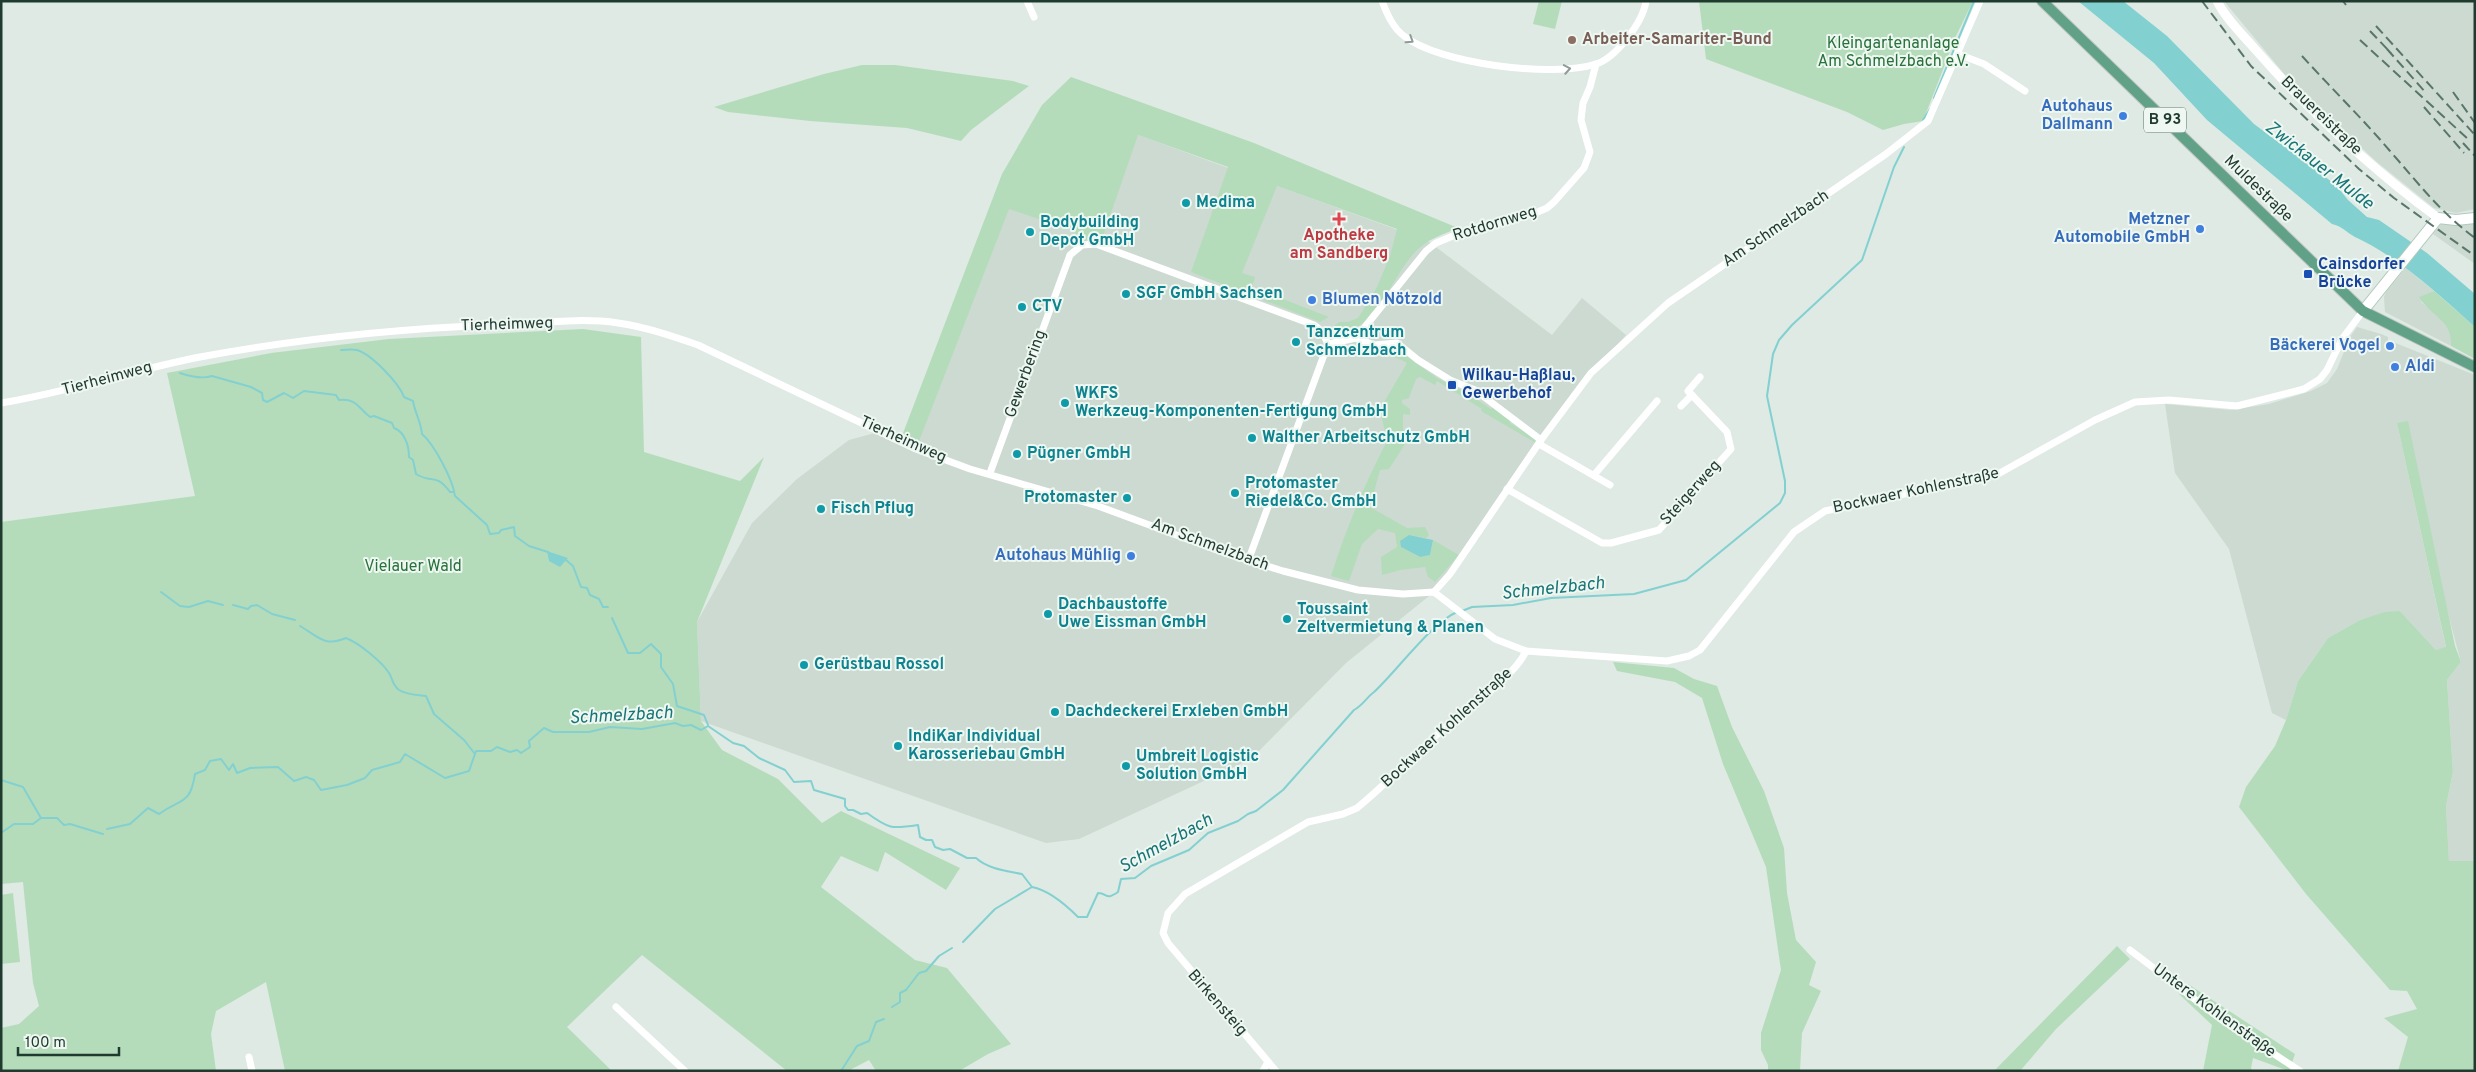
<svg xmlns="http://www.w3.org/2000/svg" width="2476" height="1072" font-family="Overpass,sans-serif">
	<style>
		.built { fill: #ccdad1 }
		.green { fill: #b5dcba }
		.water { fill: #83d0d1 }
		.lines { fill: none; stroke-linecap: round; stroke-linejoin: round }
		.stream { stroke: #83d0d1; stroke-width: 2 }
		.secondary-casing { stroke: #b1cabd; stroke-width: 12 }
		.primary-casing { stroke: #bcc4c1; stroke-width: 12 }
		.minor { stroke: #fff; stroke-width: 7 }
		.tertiary { stroke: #fff; stroke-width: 9 }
		.secondary { stroke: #fff; stroke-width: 10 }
		.primary { stroke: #61a187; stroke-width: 10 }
		.rail { stroke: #59766a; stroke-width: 2; stroke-dasharray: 10 5; stroke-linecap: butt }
		.oneway { stroke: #8f9c97 }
		.education-dot { fill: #8d6e63; stroke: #eef7f1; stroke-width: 2 }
		.shop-dot { fill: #3f7fe0; stroke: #eef7f1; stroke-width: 2 }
		.culture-dot { fill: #0f9aa8; stroke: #eef7f1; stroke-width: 2 }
		.health-dot { fill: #e0444e; stroke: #eef7f1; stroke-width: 2 }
		.transit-dot { fill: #1a4fb4; stroke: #eef7f1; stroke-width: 2 }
		.labels { text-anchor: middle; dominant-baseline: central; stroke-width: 4; stroke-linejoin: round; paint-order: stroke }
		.shield { fill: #eef7f1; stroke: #5d7369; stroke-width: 1 }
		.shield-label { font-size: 15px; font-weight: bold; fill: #1f3a2f }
		.education-label { font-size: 16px; font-weight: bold; fill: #785e54; stroke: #eef7f1; text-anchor: start }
		.park-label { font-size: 16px; fill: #28713a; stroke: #eef7f1 }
		.shop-label { font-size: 16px; font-weight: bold; fill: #366cbe; stroke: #eef7f1; text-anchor: end }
		.street-label { font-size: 16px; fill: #1f3a2f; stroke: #eef7f1 }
		.culture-label { font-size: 16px; font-weight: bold; fill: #0d838f; stroke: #eef7f1; text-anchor: start }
		.health-label { font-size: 16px; font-weight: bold; fill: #be3a42; stroke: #eef7f1 }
		.transit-label { font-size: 16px; font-weight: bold; fill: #164399; stroke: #eef7f1; text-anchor: start }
		.water-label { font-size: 18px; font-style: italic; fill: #187476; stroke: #eef7f1 }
	</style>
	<rect width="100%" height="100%" fill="#deeae3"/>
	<g class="built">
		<polygon points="2224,1 2475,1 2475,209 2456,213 2434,208 2377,162 2295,87"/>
		<polygon points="1070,110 1428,241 1552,335 1582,298 1626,335 1591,373 1434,592 1346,663 1251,759 1079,839 1046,843 701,721 697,622 752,523 797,479 849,440 875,433 900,441 1027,162"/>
		<polygon points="2442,223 2463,225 2475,223 2475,264 2433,234"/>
		<polygon points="2406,268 2434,291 2420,297 2422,303 2440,317 2452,335 2451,346 2385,312 2384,297 2386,292"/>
		<polygon points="2357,327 2381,334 2388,337 2388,340 2475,375 2475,861 2449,861 2446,806 2453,772 2447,680 2461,662 2397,423 2446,648 2436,650 2400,611 2360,620 2328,638 2298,681 2286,720 2272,713 2229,549 2175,473 2165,404 2231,410 2269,404 2311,391 2327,383 2337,369 2350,337"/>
	</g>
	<g class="green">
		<polygon points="1539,1 1562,1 1555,29 1533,24"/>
		<polygon points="1699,1 1973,1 1956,36 1923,121 1904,124 1883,130 1847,112 1706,59"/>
		<polygon points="862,65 895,65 1013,81 1029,86 971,130 961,141 907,128 810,121 728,112 714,107 824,74"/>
		<path d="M1071 77 1254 143 1458 228C1444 234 1428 239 1417 250 1392 275 1382 319 1347 332L1334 326 1339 322H1348L1358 318 1377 287 1390 256 1397 229 1277 186 1242 273 1255 277 1252 287 1329 317 1320 322 1191 272 1228 167 1138 135 1101 242 1088 240 1081 242 1074 231 1009 209 916 449 900 441 1002 174 1042 105Z"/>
		<path d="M2434 291 2475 327V359L2451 346C2453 320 2430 316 2419 297Z"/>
		<polygon points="583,329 641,337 644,452 740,481 764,457 697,622 701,721 722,750 778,779 822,823 841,811 960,868 946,890 885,852 878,872 841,856 821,887 915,960 947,968 1011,1044 988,1054 959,1071 876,1071 869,1060 848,1071 787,1071 642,955 567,1027 612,1071 285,1071 266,982 216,1011 211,1034 216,1071 1,1071 1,1028 19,1024 39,1006 33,983 23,882 1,884 1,522 195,496 167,373 271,353 389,339"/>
		<path d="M1363 345 1380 349 1398 350 1437 378 1467 393 1491 409 1493 407 1510 420V423L1534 438 1536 443 1481 411 1482 409 1437 381 1435 385 1420 377 1416 379 1409 398 1402 400V403L1410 409V415L1403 414V429L1407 441 1389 469 1380 470 1370 507 1407 528 1425 527 1429 535 1426 538 1409 535 1401 547 1419 557 1430 555 1433 540 1459 555 1435 582 1428 577 1425 567 1400 570 1382 575 1381 557 1397 547 1395 533 1378 529 1362 544 1349 581 1331 576C1346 529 1364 485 1387 441L1380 409 1407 363C1393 355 1378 351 1363 345Z"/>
		<polygon points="2408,421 2455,646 2461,662 2447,680 2453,772 2446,806 2449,861 2475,861 2475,1071 2398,1071 2408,1037 2384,1018 2417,1009 2407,991 2390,990 2306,894 2239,807 2246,787 2275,746 2286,720 2298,681 2328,638 2360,620 2385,612 2400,611 2436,650 2446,647 2397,423"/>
		<polygon points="1613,662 1674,668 1694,679 1717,686 1732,727 1764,791 1784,848 1787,893 1796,940 1816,962 1809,985 1821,991 1802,1033 1800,1071 1768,1071 1768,1065 1761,1050 1761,1033 1781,970 1766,867 1723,764 1702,698 1675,682 1617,671"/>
		<polygon points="13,893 20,962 1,964 1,895"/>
		<polygon points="2117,946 2130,959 2056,1029 2020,1071 1994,1071"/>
		<polygon points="2188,984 2295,1054 2289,1071 2253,1058 2251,1068 2253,1071 2203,1071 2212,1025 2179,994"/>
	</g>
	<g class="water">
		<path d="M2078 1H2123L2167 36 2254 124 2336 185 2348 200 2367 217 2379 220 2427 253 2475 294V327C2438 294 2400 258 2355 237 2346 232 2342 226 2332 224L2207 120 2154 63Z"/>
		<polygon points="1409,535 1433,540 1430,555 1420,557 1401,547 1400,541"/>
		<polygon points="547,551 568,558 560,567 549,561"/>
	</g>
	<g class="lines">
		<g class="stream">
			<polyline points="1934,98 1974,1"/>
			<polyline points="1923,120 1930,109"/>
			<path d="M341 350C346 350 352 349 357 350 371 354 399 383 404 397L413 401C415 413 421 422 422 434 434 444 453 480 455 496L487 525 490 534 499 533 501 530 514 527 515 536 529 546 548 552"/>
			<path d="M180 373C189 376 203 379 212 376L251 387 262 393 263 400 267 402 284 393 293 398 304 391 336 395 339 400C357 398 358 408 370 417L374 416 392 423 394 428C405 432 409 446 409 457L413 460 416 474C432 484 435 472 450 492H454"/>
			<polyline points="566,560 573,566 581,587 587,588 590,595 599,599 603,607 608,607"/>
			<polyline points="161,592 180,606 189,607 208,601 223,605"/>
			<polyline points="233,605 248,609 251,606 257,605 272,614 295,620"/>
			<polyline points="1462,611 1472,607 1513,605 1551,598 1634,594 1686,580 1780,503 1785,493 1785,481 1767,396 1773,354 1779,340 1792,325 1862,260 1894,167 1904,147"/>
			<polyline points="612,618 628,653 640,653 651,644 661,654 661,667 673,684 677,706 704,715 708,725"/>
			<path d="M300 626C319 637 324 647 346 638 359 643 382 662 389 673 393 679 392 685 399 690 407 695 417 695 426 696L434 714 464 740 475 754"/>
			<polyline points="1,780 23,787 41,818"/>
			<path d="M107 829 130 824 148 808 159 814C181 798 190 806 195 774L205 770 210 761 221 759 229 770 233 764 237 773 250 768 278 767 294 781 306 777 314 780 321 790 347 785 365 778 372 770 400 762 405 754 445 778 469 771 476 751H491L497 747 510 752 517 750 521 753 530 747 529 741 544 728 553 732H589L610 727 642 729 675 723 683 726 691 725 701 730 708 726 733 743 744 746 759 758 785 770 794 782 811 781 814 790 845 799V806L848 810H853L861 814 867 813C889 829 891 829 918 825L920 837 926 840H932L935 847 943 850 950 849 967 858H976C988 869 1007 871 1022 874L1032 887C1048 890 1067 906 1078 917H1087L1098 893C1108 893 1105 901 1118 892L1121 879 1135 878 1151 866 1189 850 1208 833 1238 821 1248 814 1256 811 1283 790 1354 710C1363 705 1366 698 1374 692 1396 672 1431 623 1457 612"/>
			<polyline points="1,833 14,824 33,824 41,818 57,818 64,825 70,824 103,834"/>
			<polyline points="963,942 995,909 1032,887"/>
			<polyline points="892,1007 900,1002 900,993 906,990 919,973 926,971 939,956 952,948"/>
			<polyline points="841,1071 857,1046 869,1041 876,1022 884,1019"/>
		</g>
		<g class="secondary-casing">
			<polyline id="secondary" points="2363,311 2438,218 2456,220 2475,218"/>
		</g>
		<g class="primary-casing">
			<polyline id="primary" points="2042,1 2363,311 2475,367"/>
		</g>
		<g class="minor">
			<polyline points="1027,1 1034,17"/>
			<path d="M1382 1C1387 14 1393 28 1404 36 1439 64 1553 78 1596 64 1616 58 1643 22 1646 1"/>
			<polyline points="1958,54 1984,64 2025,91"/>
			<polyline points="1356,338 1426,251 1436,243 1453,236 1533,214 1547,208 1554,202 1584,168 1590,152 1581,120 1583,103 1590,87 1596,64"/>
			<polyline points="1328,344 1356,338 1374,345 1397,343 1418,360 1450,380 1475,390 1541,440"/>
			<path d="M1 403C69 392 133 370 200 357 297 339 395 329 493 325 533 324 579 317 618 323 646 327 672 336 698 345L916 449 970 469 1098 506 1225 553 1283 571 1358 590 1403 594 1434 592 1495 639 1526 651 1667 661 1689 656 1700 650 1794 532 1825 511 1998 474 2095 420 2135 402 2169 400 2237 406 2304 389 2320 379 2327 370 2342 339 2363 311"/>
			<polyline points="1681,406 1692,395"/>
			<polyline points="1539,444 1610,485"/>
			<polyline points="990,473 1070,255 1082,245 1096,244 1314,325 1322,331 1328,344 1248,561"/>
			<polyline points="1594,475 1657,401"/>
			<polyline points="1507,489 1602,543 1611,543 1659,530 1731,449 1727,432 1688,391 1700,377"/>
			<polyline points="1434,592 1450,574 1541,440 1591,373 1668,303 1886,154 1928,121 1980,1"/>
			<polyline points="2130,950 2222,1020 2300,1071"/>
			<polyline points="616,1007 685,1071"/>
			<polyline points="249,1057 252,1071"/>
			<polyline points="1263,1071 1268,1062"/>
			<path d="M1276 1071 1168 943 1163 933 1168 913 1185 894 1308 822 1343 814 1357 808C1386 784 1412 757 1440 732 1463 711 1514 678 1526 651"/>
		</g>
		<path class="tertiary" d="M2217 1C2226 19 2242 34 2255 49 2310 112 2371 168 2438 218"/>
		<use href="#secondary" class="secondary"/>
		<use href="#primary" class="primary"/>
		<g class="rail">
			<polyline points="2202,1 2251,66 2359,169 2394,198 2475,256"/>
			<polyline points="2343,1 2346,5"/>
			<polyline points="2376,26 2475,135"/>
			<polyline points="2370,31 2391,53"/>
			<polyline points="2360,40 2469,140"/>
			<polyline points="2387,49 2426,93"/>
			<path d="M2302 56C2331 88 2362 118 2390 151 2419 184 2439 211 2475 238"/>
			<polyline points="2453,92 2475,123"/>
			<polyline points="2424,107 2464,153"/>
			<polyline points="2463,143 2475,156"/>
		</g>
	</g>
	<defs><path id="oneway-chevron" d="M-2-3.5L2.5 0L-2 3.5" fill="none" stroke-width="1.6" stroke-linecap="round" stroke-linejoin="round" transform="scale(1.25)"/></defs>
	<g class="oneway">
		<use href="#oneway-chevron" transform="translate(1410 40) rotate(33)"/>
		<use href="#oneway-chevron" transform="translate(1567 69) rotate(-10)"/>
	</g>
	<circle class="education-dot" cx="1572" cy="40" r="5"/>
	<g class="shop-dot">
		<circle cx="2123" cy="116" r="5"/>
		<circle cx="2200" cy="229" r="5"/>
		<circle cx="1312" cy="300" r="5"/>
		<circle cx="2390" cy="346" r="5"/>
		<circle cx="2395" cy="367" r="5"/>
		<circle cx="1131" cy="556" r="5"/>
	</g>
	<g class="culture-dot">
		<circle cx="1186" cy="203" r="5"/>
		<circle cx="1030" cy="232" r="5"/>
		<circle cx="1126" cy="294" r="5"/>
		<circle cx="1022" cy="307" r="5"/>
		<circle cx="1296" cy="342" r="5"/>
		<circle cx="1065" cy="403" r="5"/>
		<circle cx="1252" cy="438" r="5"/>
		<circle cx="1017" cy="454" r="5"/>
		<circle cx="1235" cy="493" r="5"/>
		<circle cx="1127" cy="498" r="5"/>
		<circle cx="821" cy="509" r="5"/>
		<circle cx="1048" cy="614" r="5"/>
		<circle cx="1287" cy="619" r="5"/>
		<circle cx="804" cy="665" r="5"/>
		<circle cx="1055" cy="712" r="5"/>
		<circle cx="898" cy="746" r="5"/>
		<circle cx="1126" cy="766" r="5"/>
	</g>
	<path class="health-dot" d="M1336.5 211.5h5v5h5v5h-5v5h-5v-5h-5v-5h5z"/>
	<g class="transit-dot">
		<rect x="2303" y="269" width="10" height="10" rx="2.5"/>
		<rect x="1447" y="380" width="10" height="10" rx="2.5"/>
	</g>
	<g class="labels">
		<rect class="shield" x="2144" y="107.5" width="42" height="25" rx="4"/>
		<g class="shield-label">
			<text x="2165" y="120">B 93</text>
		</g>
		<g class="education-label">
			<text x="1582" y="40">Arbeiter-Samariter-Bund</text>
		</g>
		<g class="park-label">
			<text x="1893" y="44">Kleingartenanlage<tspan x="1893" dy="18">Am Schmelzbach e.V.</tspan></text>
			<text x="413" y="567">Vielauer Wald</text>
		</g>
		<g class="shop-label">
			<text x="2113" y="107">Autohaus<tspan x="2113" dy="18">Dallmann</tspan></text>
			<text x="2190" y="220">Metzner<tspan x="2190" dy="18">Automobile GmbH</tspan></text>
			<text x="1322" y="300" text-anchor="start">Blumen Nötzold</text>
			<text x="2380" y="346">Bäckerei Vogel</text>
			<text x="2405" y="367" text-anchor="start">Aldi</text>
			<text x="1121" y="556">Autohaus Mühlig</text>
		</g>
		<g class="street-label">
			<text transform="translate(2321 116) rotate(44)">Brauereistraße</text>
			<text transform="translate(2258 189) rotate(44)">Muldestraße</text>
			<text transform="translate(1495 224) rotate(-17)">Rotdornweg</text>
			<text transform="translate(1776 229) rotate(-34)">Am Schmelzbach</text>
			<text transform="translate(507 325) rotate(-2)">Tierheimweg</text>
			<text transform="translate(1026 374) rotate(-70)">Gewerbering</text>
			<text transform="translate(107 379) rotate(-15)">Tierheimweg</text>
			<text transform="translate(903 440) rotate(24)">Tierheimweg</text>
			<text transform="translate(1916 491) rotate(-12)">Bockwaer Kohlenstraße</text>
			<text transform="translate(1691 493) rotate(-48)">Steigerweg</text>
			<text transform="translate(1210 545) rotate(20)">Am Schmelzbach</text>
			<text transform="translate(1447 728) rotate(-42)">Bockwaer Kohlenstraße</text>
			<text transform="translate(1217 1003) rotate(49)">Birkensteig</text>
			<text transform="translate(2214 1011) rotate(36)">Untere Kohlenstraße</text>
		</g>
		<g class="culture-label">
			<text x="1196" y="203">Medima</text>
			<text x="1040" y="223">Bodybuilding<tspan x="1040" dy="18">Depot GmbH</tspan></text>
			<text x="1136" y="294">SGF GmbH Sachsen</text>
			<text x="1032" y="307">CTV</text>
			<text x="1306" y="333">Tanzcentrum<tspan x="1306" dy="18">Schmelzbach</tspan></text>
			<text x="1075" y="394">WKFS<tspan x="1075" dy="18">Werkzeug-Komponenten-Fertigung GmbH</tspan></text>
			<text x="1262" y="438">Walther Arbeitschutz GmbH</text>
			<text x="1027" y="454">Pügner GmbH</text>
			<text x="1245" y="484">Protomaster<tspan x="1245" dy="18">Riedel&amp;Co. GmbH</tspan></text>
			<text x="1117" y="498" text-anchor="end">Protomaster</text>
			<text x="831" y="509">Fisch Pflug</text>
			<text x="1058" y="605">Dachbaustoffe<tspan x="1058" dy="18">Uwe Eissman GmbH</tspan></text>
			<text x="1297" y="610">Toussaint<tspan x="1297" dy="18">Zeltvermietung &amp; Planen</tspan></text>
			<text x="814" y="665">Gerüstbau Rossol</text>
			<text x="1065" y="712">Dachdeckerei Erxleben GmbH</text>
			<text x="908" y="737">IndiKar Individual<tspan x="908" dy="18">Karosseriebau GmbH</tspan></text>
			<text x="1136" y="757">Umbreit Logistic<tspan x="1136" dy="18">Solution GmbH</tspan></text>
		</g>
		<g class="health-label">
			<text x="1339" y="236">Apotheke<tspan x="1339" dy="18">am Sandberg</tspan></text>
		</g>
		<g class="transit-label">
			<text x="2318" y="265">Cainsdorfer<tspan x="2318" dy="18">Brücke</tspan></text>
			<text x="1462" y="376">Wilkau-Haßlau,<tspan x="1462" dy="18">Gewerbehof</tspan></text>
		</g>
		<g class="water-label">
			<text transform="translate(2319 166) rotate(38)">Zwickauer Mulde</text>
			<text transform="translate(1553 589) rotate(-6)">Schmelzbach</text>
			<text transform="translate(621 716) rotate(-3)">Schmelzbach</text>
			<text transform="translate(1166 844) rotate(-29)">Schmelzbach</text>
		</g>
	</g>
	<rect width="2476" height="1072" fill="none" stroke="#1f3a2f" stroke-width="5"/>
	<path d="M18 1047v8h101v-8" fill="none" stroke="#1f3a2f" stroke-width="2.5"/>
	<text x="25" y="1047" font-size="15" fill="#1f3a2f" stroke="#eef7f1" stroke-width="4" paint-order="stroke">100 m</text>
</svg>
